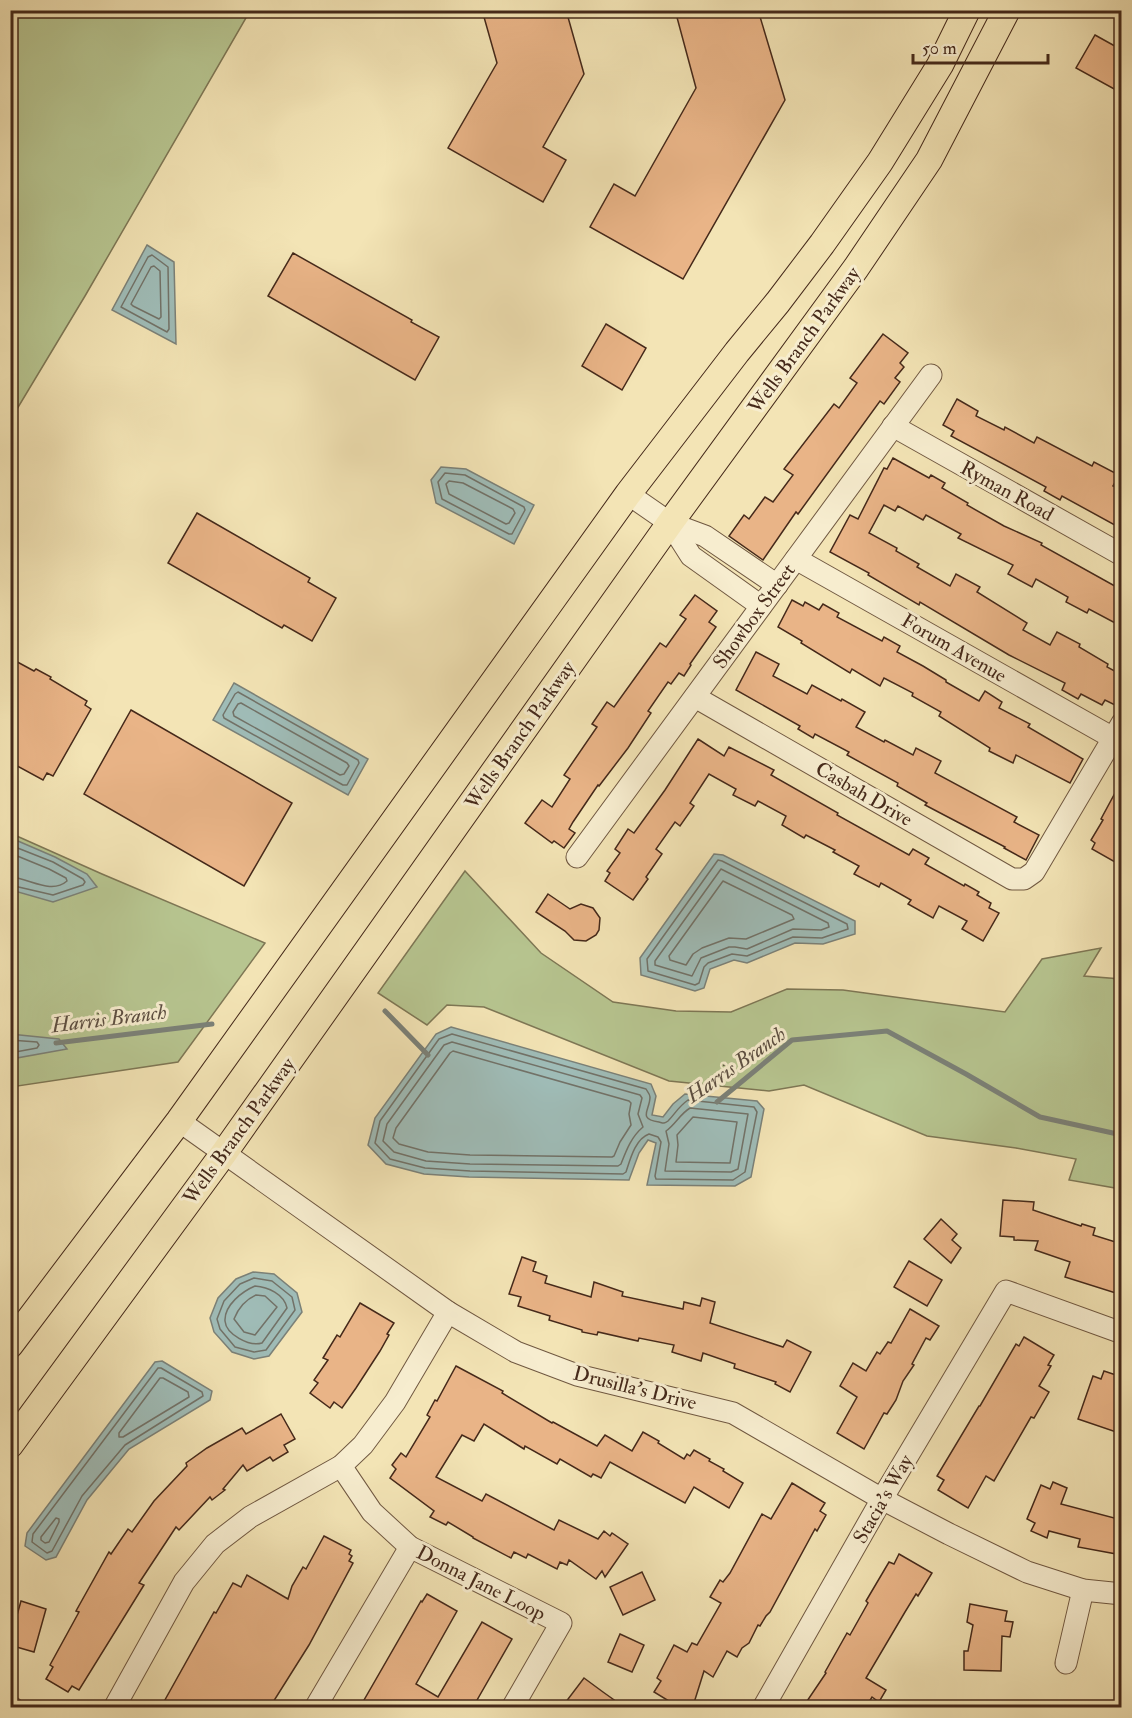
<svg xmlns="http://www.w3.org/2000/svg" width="1132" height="1718" font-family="'IM FELL Double Pica',serif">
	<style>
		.green { fill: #b7c590; stroke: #7e7755; stroke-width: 1.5 }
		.water { fill: #9fbcb7; stroke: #7b8178; stroke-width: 1.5 }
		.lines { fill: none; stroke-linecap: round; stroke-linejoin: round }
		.shore { stroke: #727268; stroke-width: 1.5 }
		.stream { stroke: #7b8178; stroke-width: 5 }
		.building { fill: #e9b487; stroke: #45291a; stroke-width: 1.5 }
		.minor-casing { stroke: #705841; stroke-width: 23 }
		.major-casing { stroke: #45291a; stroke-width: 28 }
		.minor { stroke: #f7edcf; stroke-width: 21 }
		.major { stroke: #f3e4b5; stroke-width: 26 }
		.labels { text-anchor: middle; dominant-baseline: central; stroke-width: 6; stroke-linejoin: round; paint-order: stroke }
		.street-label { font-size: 20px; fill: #45291a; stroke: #f7edcf }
		.water-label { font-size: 21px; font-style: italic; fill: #5c4e41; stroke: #f7edcf }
	</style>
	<rect width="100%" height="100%" fill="#f3e4b5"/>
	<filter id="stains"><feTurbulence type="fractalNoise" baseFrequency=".00333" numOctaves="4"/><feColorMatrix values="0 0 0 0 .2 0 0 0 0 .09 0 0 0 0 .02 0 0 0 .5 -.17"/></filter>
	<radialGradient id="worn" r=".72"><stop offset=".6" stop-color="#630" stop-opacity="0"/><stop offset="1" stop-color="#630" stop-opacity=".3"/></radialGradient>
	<g class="green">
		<polygon points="11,10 250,11 85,296 11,419"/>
		<polygon points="10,833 102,874 265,943 178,1062 11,1087"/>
		<polygon points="465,871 541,953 613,1002 676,1011 731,1012 787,989 843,990 1005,1012 1042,959 1101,948 1084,976 1121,979 1121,1189 1069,1180 1076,1159 1016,1148 927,1136 804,1085 769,1091 669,1081 484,1007 447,1005 427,1025 378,993"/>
	</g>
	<g class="water">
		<polygon points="147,245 174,262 176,344 112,310"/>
		<polygon points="441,467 466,469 534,505 514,544 436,503 431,480"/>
		<polygon points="234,683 368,759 348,795 213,720"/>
		<polygon points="11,838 55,857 87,874 97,887 53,902 11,890"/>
		<polygon points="714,854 723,855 855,921 855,934 823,944 795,943 747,963 734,960 710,969 704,988 695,991 641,975 640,958"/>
		<polygon points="451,1027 651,1084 656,1096 652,1115 663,1117 673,1104 685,1094 757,1101 764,1109 751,1177 735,1186 647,1185 656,1143 648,1140 639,1153 629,1180 469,1177 424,1174 386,1164 368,1145 375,1118 436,1034"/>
		<polygon points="10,1034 59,1039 67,1049 11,1059"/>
		<polygon points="253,1272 274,1274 297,1293 302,1312 269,1356 254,1359 232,1352 214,1332 210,1318 218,1298 236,1279"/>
		<polygon points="162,1361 212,1391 210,1400 129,1449 87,1500 56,1557 46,1560 25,1546 27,1533 155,1362"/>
	</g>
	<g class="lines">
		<g class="shore">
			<polygon points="152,255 168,267 169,329 167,332 121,307 148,257"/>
			<polygon points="154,266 160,271 161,317 159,319 133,306 131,304 151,267"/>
			<polygon points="445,473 465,475 524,507 525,510 512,534 509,534 442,499 438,482"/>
			<polygon points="449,481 463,483 513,509 515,513 509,523 506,524 449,494 446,484"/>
			<polygon points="238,692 358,760 359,763 347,785 343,785 224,718 223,715 235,694"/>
			<polygon points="241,703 347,763 349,766 344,774 340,775 234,716 233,712 238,704"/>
			<polyline points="10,845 53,862 83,879 85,882 83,885 53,895 10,885"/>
			<path d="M10 853 49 869 66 878 67 881C51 895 29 878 10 877"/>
			<polygon points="718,860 722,861 847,924 848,929 822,938 793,937 747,956 732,954 708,963 704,967 699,983 695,985 648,971 647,959"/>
			<polygon points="721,869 828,923 829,927 821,930 793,929 747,949 735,947 729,947 701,958 692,976 655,965 655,961"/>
			<polygon points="723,881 792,915 794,919 746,939 729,938 702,948 693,954 686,965 670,960 669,956"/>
			<path d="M452 1034 646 1089C647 1091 650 1094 650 1097 650 1110 637 1119 659 1122 663 1123 664 1124 668 1121 675 1114 678 1107 688 1100L754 1107 757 1112 745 1172 733 1180 656 1179 655 1176 661 1142 658 1137 649 1134C635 1139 630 1160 626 1172L623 1174 470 1171 425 1168 390 1159 375 1143 380 1121 439 1039Z"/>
			<polyline points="10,1040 37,1042 39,1045 37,1048 10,1053"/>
			<path d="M452 1042 640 1095 642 1098 638 1114 643 1127C631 1137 626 1151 621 1164L618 1166 470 1164 426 1161 394 1152 383 1141 387 1124 444 1045Z"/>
			<polygon points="453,1051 629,1101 631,1103 629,1114 631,1125 620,1142 614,1156 612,1157 470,1155 428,1152 399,1144 393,1138 396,1128 450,1053"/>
			<path d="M690 1108 748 1114 738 1169 731 1172 665 1171 669 1144 666 1131C675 1125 680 1114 690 1108Z"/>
			<polygon points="693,1117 737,1122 730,1163 676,1162 678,1145 677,1135"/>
			<polygon points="254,1278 272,1281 292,1297 295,1310 266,1350 254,1352 235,1347 220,1329 217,1319 224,1301 240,1284"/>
			<path d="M255 1286C268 1287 284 1294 287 1308L262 1343C249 1347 226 1334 225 1321 224 1305 243 1291 255 1286Z"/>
			<path d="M256 1295 265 1296 277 1307 255 1335 244 1332 234 1319C238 1309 245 1300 256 1295Z"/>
			<polygon points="158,1368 161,1368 202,1392 203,1396 125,1445 82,1496 52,1551 47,1553 32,1542 33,1534"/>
			<polygon points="160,1378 163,1378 188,1392 189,1397 123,1437 119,1437 119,1433"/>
			<polygon points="56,1518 59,1519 59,1522 49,1542 45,1543 41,1540 41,1537"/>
		</g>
		<g class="stream">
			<polyline points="385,1011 428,1055"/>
			<polyline points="56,1043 212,1024"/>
			<polyline points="717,1102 792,1040 887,1031 966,1074 1040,1117 1122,1135"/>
		</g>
	</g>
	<g class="building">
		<polygon points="482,10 566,10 584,74 543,147 566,160 543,202 448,148 497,63"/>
		<polygon points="675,10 758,10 785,100 683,279 590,227 614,184 635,196 696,88"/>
		<polygon points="1095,35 1122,50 1122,81 1116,90 1076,68"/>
		<polygon points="293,253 412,320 411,322 439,337 415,380 268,296"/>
		<polygon points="606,324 646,348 622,390 582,366"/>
		<polygon points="883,334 908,353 900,363 904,367 895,378 900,382 884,404 880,401 798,514 796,512 763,560 729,536 744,515 749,519 765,497 773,502 793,475 784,469 834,404 839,408 857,383 850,378"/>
		<polygon points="957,399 978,411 976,416 1004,430 1005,427 1034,443 1037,437 1092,466 1094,462 1119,475 1113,486 1122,490 1122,529 1062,496 1060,500 1044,491 1046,487 951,436 954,431 943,425"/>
		<polygon points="893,458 929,478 931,475 945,483 942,488 968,503 967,505 1004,526 1042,543 1041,545 1122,590 1122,615 1117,624 1089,609 1087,613 1066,602 1068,597 1036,579 1032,587 1008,574 1013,565 958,538 961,534 926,515 923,520 898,506 895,511 884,505 869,533 897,548 896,551 919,564 917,567 950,586 956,574 980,587 977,592 1027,623 1023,630 1050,645 1057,632 1080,644 1079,647 1108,664 1107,667 1122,675 1122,692 1115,705 1105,700 1102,705 1081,694 1078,699 1062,690 1065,683 1009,655 920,602 919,605 868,575 869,573 830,552 850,515 858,519 884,468 887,469"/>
		<polygon points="197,513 310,578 308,582 336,598 312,641 284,625 282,628 168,563"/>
		<polygon points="695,595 717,611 709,622 716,627 690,664 691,665 684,676 679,673 671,684 668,682 648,711 651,713 628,748 599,786 598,785 573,822 569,829 575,833 564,848 554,841 552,843 525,823 542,800 552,807 570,779 564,775 597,727 592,724 607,702 614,707 660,643 666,647 686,619 680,615"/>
		<polygon points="792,600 803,606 805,602 819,610 823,604 839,613 837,617 882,641 884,637 900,646 897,652 923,666 946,680 946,682 979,701 985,691 1002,702 999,708 1030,724 1028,727 1083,759 1070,783 1016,755 1013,763 989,751 990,748 939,716 941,712 912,696 913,693 884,678 880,686 852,669 850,673 801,643 802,641 778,627"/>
		<polygon points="756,652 779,664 773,676 807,694 812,685 841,701 842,699 865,712 856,727 884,742 885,740 913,755 916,748 941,761 935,773 1017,817 1014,822 1039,835 1026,860 1004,848 1005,847 925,805 927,803 897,786 898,783 847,755 849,752 815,734 813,738 798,729 800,726 736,690"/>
		<polygon points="10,658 34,671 36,669 51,677 50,679 87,701 85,705 91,709 53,776 47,773 43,780 10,762"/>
		<polygon points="131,710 292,803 244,886 84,794"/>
		<polygon points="698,739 724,756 729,747 774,770 771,775 838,813 837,815 909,855 913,849 929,858 925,864 964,886 965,884 979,892 977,895 991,903 989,908 999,913 983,941 962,929 967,921 939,906 933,918 908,904 911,900 881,883 879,887 854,874 859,866 833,852 835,850 806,835 804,838 782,825 786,816 758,801 755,806 733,795 736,789 709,774 690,803 694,806 680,826 675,822 656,849 662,854 646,877 648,879 633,900 605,881 610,873 607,871 620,853 615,849 628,829 634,833 665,790"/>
		<polygon points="1122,780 1122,866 1092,849 1095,843 1091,840 1103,820 1101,819"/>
		<polygon points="548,894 570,909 581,904 593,908 600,918 599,930 596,935 586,941 574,940 565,931 536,912"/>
		<polygon points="1003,1200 1034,1202 1033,1210 1081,1226 1082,1224 1095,1228 1093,1235 1122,1244 1122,1295 1065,1277 1070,1262 1035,1250 1038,1241 1014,1240 1014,1237 1000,1236"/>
		<polygon points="941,1219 957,1234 952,1240 961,1248 951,1263 924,1239"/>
		<polygon points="522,1257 536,1262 533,1271 547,1276 545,1283 591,1297 594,1282 623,1292 622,1296 683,1309 684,1302 700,1306 702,1298 715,1302 710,1323 783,1347 787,1340 811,1352 790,1392 775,1384 776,1382 734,1368 735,1364 703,1353 701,1361 672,1352 674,1345 639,1338 638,1341 598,1332 597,1335 582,1332 582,1330 549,1320 550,1316 518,1306 521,1297 509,1294"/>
		<polygon points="909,1261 942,1280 927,1306 894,1287"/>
		<polygon points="360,1303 394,1323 387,1334 389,1335 380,1351 356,1388 342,1408 334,1402 330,1408 310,1393 318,1383 314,1380 328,1360 323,1358 337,1335 340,1337"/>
		<polygon points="910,1309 939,1326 930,1340 926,1338 912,1364 914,1365 903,1381 896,1400 887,1414 884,1413 864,1449 837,1433 857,1397 840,1386 853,1363 866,1371 877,1352 880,1354 888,1342 891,1343"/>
		<polygon points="1024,1337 1054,1355 1048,1365 1051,1366 1039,1386 1049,1392 1034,1418 1031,1417 994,1481 986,1476 968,1508 938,1490 944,1480 937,1476 979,1406 980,1406 1016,1344 1019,1346"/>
		<polygon points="456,1366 503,1391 502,1393 552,1423 553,1422 597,1446 605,1435 632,1451 643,1432 659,1441 658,1443 684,1459 687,1454 690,1456 694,1450 710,1459 709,1461 724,1469 723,1471 743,1483 729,1508 694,1487 685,1503 610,1462 601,1478 593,1474 591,1477 560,1459 557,1464 525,1446 524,1449 484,1424 474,1441 462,1435 436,1477 482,1501 486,1494 554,1530 559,1520 598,1539 604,1531 610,1536 612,1533 628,1544 605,1577 602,1571 596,1579 569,1560 567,1565 560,1562 557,1569 528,1554 526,1558 514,1552 511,1558 473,1538 473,1537 448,1522 446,1525 430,1517 434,1511 390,1478 396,1469 392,1465 401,1453 406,1457 430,1417 427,1415 435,1400 437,1401"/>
		<polygon points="1104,1371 1122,1377 1122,1434 1078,1419 1093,1376 1101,1379"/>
		<polygon points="281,1414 295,1439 284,1445 288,1452 273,1461 270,1457 247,1471 243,1465 223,1489 225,1490 212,1500 210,1497 179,1530 176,1527 139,1583 144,1585 79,1690 72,1686 68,1692 46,1679 53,1667 50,1665 79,1612 76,1611 109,1552 111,1554 128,1529 132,1532 154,1501 187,1466 186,1463 207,1448 242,1428 246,1434"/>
		<polygon points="1053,1482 1067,1488 1061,1504 1122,1520 1122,1555 1078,1547 1080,1539 1049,1531 1047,1538 1031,1531 1035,1523 1027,1519 1041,1485 1050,1489"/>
		<polygon points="792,1483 825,1503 820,1511 826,1515 817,1531 815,1529 770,1612 766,1616 760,1626 758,1625 749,1643 742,1648 737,1657 727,1651 713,1677 704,1671 693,1706 690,1704 689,1706 680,1701 677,1706 654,1692 661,1681 657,1678 674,1645 687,1652 692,1643 697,1645 721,1603 710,1597 720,1580 723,1582 730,1573 762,1514 771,1519"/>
		<polygon points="324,1536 351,1550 349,1554 352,1556 349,1561 353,1563 309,1645 270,1707 161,1707 214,1612 216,1613 233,1583 241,1587 247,1575 288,1599 292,1586 303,1567 306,1569"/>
		<polygon points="899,1554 932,1573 918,1596 916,1594 905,1612 866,1678 886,1690 879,1702 872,1697 866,1707 803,1707 826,1673 825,1672 847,1633 850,1635 868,1603 866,1601 889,1562 894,1564"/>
		<polygon points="642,1572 655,1600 623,1615 610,1587"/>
		<polygon points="427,1594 457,1611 416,1684 438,1697 482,1622 512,1639 473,1707 360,1707 421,1601 422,1602"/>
		<polygon points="21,1601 46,1609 34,1652 13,1646 16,1634 12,1633"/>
		<polygon points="970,1604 1007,1611 1005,1621 1013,1622 1010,1637 1002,1636 1001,1671 964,1670 964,1651 968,1651 973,1625 967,1622"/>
		<polygon points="620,1634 644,1645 632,1672 608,1662"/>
		<polygon points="584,1678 603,1692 624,1707 562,1707"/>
	</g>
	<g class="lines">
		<g class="minor-casing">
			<g id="minor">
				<polyline points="893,426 1122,555"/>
				<polyline points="628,494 670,523 705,536 777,585"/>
				<polyline points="670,523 691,556 761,606"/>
				<polyline points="796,559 1113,738"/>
				<polyline points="695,697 1012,879 1024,879 1034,872 1122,723"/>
				<polyline points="577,857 931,375"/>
				<polyline points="179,1121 448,1312 516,1352 577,1375 733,1413 882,1499 949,1534 1027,1572 1083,1590 1122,1594"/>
				<polyline points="341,1466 372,1512 410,1547 561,1623 512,1708"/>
				<polyline points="1066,1663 1083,1590"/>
				<polyline points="10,1706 13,1708"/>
				<polyline points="114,1708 184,1582 215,1544 250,1517 341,1466 363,1445 395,1402 448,1312"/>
				<polyline points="315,1708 410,1547"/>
				<polyline points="763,1708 882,1499 1006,1291 1122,1333"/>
			</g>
		</g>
		<g class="major-casing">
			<g id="major">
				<polyline points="10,1345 179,1121 628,494 737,352 778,302 822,244 880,162 940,65 967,10"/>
				<polyline points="10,1445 224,1153 670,523 856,268 929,160 1007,10"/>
			</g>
		</g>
		<use href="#minor" class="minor"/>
		<use href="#major" class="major"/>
	</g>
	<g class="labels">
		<g class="street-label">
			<text transform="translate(804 340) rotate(-54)">Wells Branch Parkway</text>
			<text transform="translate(1007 491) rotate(29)">Ryman Road</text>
			<text transform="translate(754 616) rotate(-54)">Showbox Street</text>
			<text transform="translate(954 648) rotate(30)">Forum Avenue</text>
			<text transform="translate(520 735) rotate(-55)">Wells Branch Parkway</text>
			<text transform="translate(864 794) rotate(30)">Casbah Drive</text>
			<text transform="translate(239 1131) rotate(-54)">Wells Branch Parkway</text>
			<text transform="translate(635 1388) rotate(14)">Drusilla's Drive</text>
			<text transform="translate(883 1499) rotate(-60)">Stacia's Way</text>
			<text transform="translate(481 1583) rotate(27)">Donna Jane Loop</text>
		</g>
		<g class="water-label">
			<text transform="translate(109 1019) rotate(-7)">Harris Branch</text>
			<text transform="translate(736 1065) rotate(-35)">Harris Branch</text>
		</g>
	</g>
	<rect width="1132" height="1718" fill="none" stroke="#f3e4b5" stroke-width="36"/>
	<rect x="12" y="12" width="1108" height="1694" fill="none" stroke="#45291a" stroke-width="3"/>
	<rect x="18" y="18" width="1096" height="1682" fill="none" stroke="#45291a" stroke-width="1.5"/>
	<path d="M913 54v9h135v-9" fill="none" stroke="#45291a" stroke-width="3"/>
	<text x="922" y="54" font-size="18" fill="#45291a" stroke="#f7edcf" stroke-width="4.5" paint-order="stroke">50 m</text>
	<rect width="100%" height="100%" filter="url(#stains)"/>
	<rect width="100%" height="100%" fill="url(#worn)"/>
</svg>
